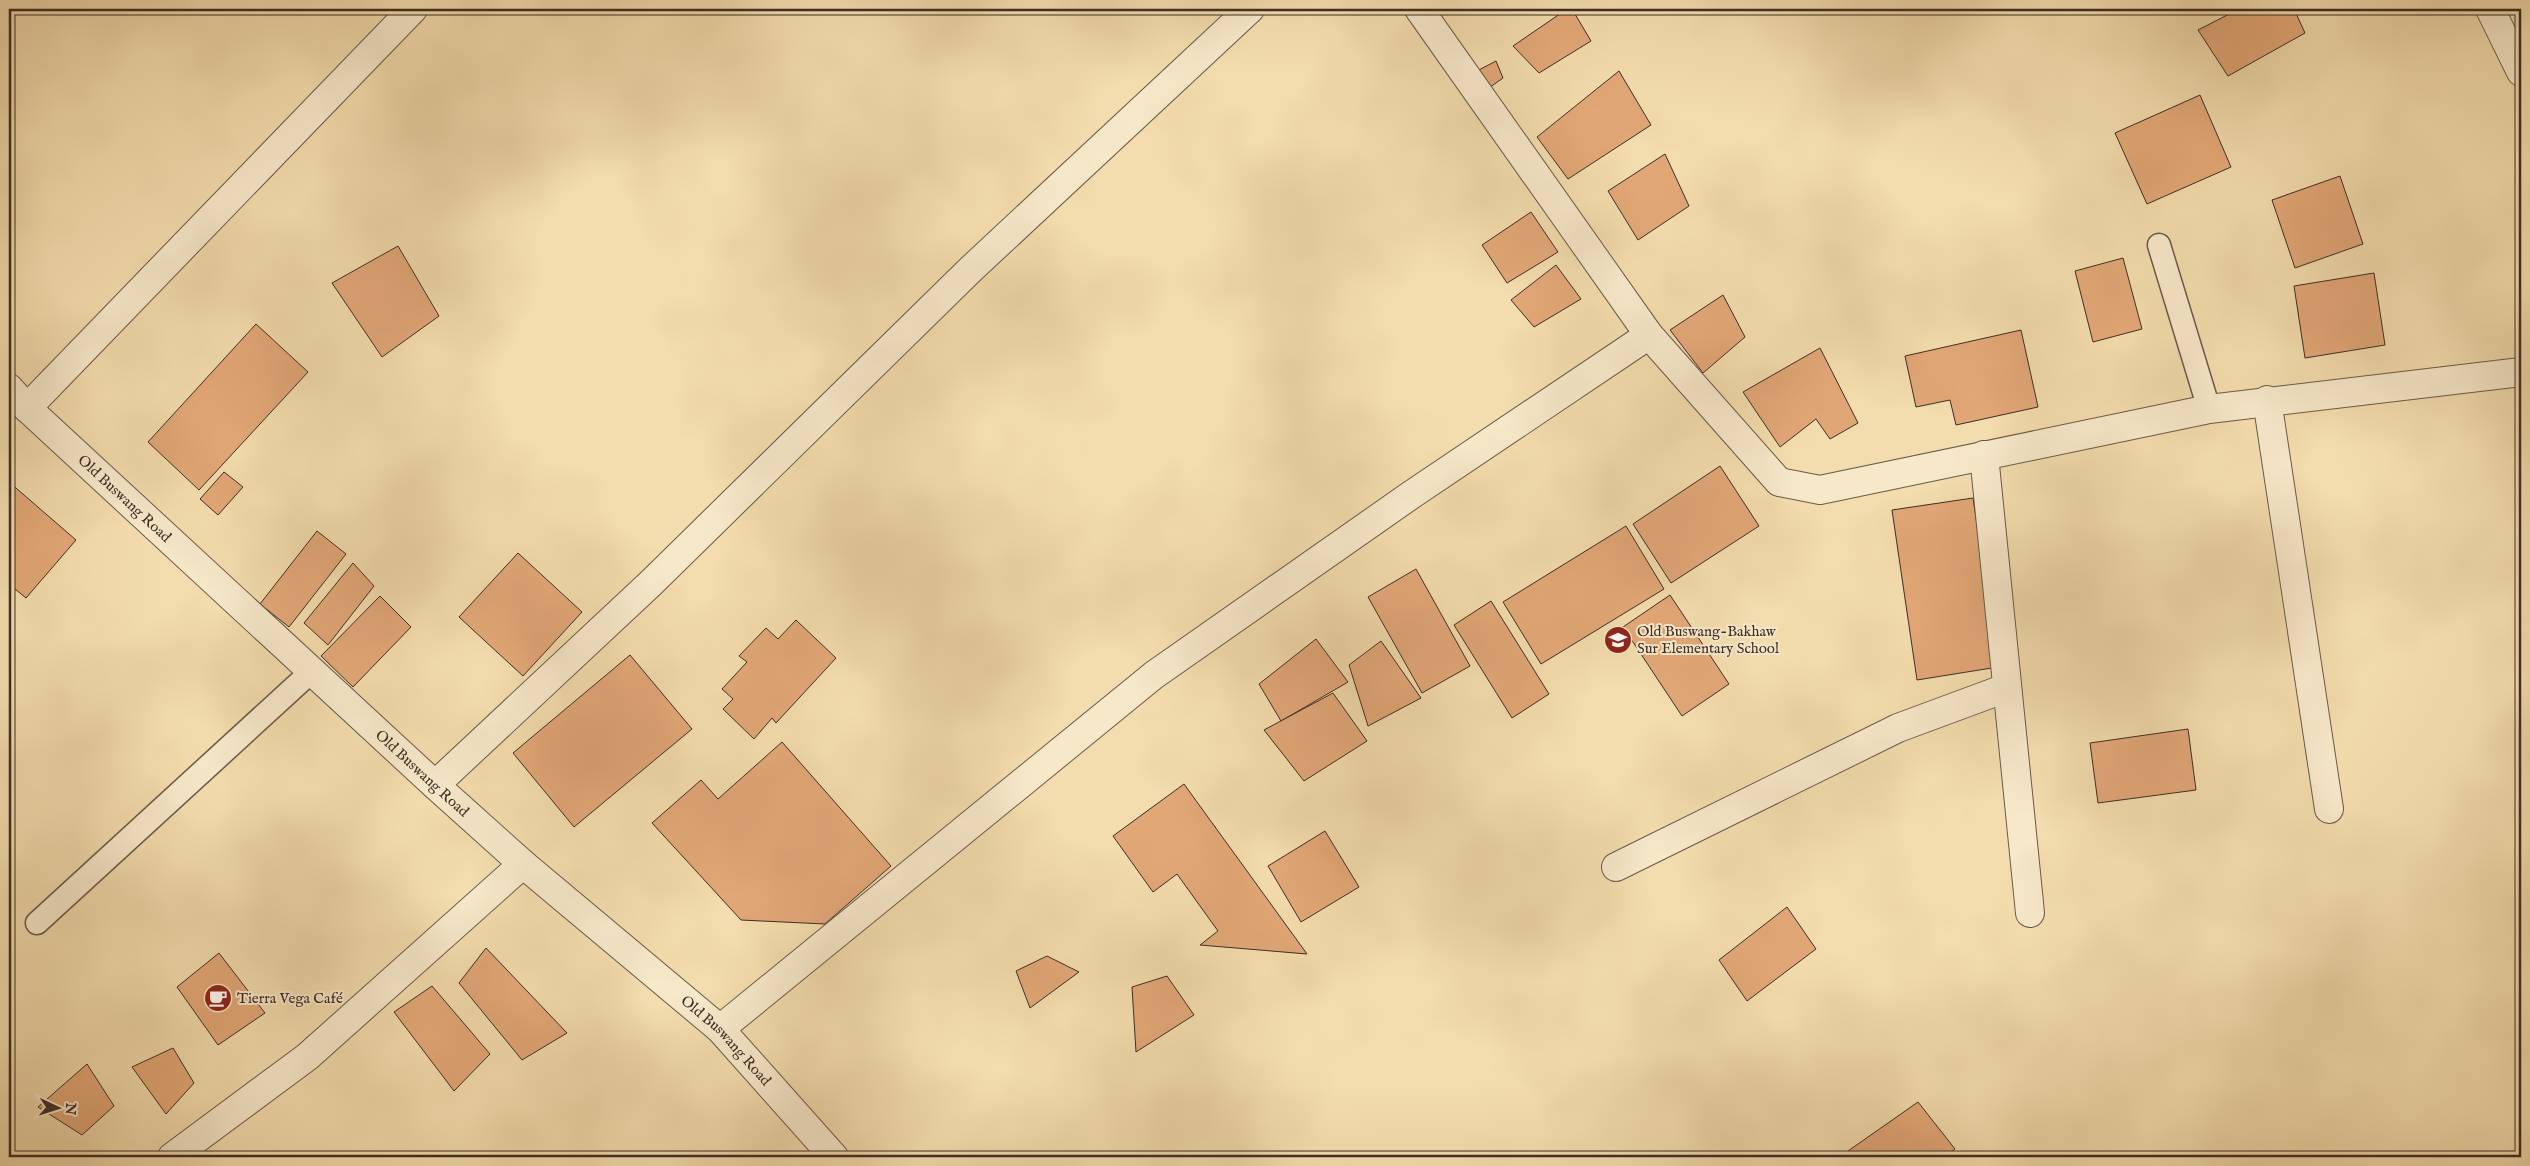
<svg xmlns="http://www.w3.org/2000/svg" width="2530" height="1166" font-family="'IM FELL English',serif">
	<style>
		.building { fill: #e2a777; stroke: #3e2d27 }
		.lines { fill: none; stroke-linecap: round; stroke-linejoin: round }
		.service-casing { stroke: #6b5948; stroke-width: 25 }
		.minor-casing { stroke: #6b5948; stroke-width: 30 }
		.service { stroke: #f7e8ca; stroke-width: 22 }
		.minor { stroke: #f7e8ca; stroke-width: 28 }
		.labels { text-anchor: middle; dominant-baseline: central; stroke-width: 4; stroke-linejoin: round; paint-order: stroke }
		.street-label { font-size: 15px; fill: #3e2d27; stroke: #f7e8ca }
		.poi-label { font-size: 15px; fill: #3e2d27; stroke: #f7e8ca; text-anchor: start }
	</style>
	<rect width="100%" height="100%" fill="#f3dcad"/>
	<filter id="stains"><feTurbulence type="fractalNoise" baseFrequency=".004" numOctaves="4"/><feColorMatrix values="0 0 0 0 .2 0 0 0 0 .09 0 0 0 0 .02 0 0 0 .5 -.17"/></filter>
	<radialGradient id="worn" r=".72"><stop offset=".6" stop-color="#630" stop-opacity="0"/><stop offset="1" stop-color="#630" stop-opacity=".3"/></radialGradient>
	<g class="building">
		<polygon points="1567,9 1572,9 1591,41 1539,73 1513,46"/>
		<polygon points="2239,9 2294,9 2305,33 2228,76 2198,30"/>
		<polygon points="1496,61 1503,78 1486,90 1473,73"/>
		<polygon points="1619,71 1651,125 1568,179 1537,137"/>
		<polygon points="2200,95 2231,167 2147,204 2115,133"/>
		<polygon points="1665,154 1689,206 1638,240 1608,191"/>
		<polygon points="2340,176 2363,244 2295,268 2272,200"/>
		<polygon points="1531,212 1558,252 1507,283 1482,245"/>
		<polygon points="398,246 439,316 382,357 332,283"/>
		<polygon points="2123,258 2142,329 2093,342 2075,271"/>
		<polygon points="1556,265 1581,299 1534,327 1511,300"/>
		<polygon points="2374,273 2385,345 2305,358 2294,286"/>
		<polygon points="1723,295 1745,337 1703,373 1670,330"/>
		<polygon points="256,324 308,372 199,490 148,442"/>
		<polygon points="2021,330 2038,407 1956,425 1950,400 1916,407 1905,356"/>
		<polygon points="1820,348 1858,423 1830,439 1816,419 1780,447 1743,392"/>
		<polygon points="1720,466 1759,526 1671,583 1633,524"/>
		<polygon points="224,472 243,487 218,515 200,499"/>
		<polygon points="9,482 76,540 26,598 9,584"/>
		<polygon points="1973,498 1998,667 1917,680 1892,510"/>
		<polygon points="1626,526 1664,589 1541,664 1503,602"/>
		<polygon points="317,531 346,554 289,627 260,604"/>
		<polygon points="518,553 582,612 523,676 459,617"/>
		<polygon points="353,563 374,586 328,645 304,623"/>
		<polygon points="1416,569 1470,666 1422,693 1368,597"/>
		<polygon points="1670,595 1729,684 1682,716 1623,627"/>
		<polygon points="380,596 411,627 353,687 321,656"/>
		<polygon points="1491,601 1549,694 1512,718 1454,625"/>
		<polygon points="796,620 836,658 776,723 772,718 754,739 723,709 733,699 722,689 747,662 739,656 766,628 778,639"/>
		<polygon points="1316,639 1348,682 1281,721 1259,684"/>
		<polygon points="1381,641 1421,698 1368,726 1349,665"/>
		<polygon points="630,655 692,729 574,827 513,753"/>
		<polygon points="1333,693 1367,741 1304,781 1264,730"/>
		<polygon points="2188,729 2196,790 2098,803 2090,743"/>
		<polygon points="782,742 891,866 825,924 741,920 652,823 701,780 718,799"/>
		<polygon points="1184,784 1307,954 1200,945 1218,931 1177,874 1153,892 1113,836"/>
		<polygon points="1325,831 1359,887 1301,922 1268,866"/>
		<polygon points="1787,907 1816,949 1747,1001 1719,960"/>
		<polygon points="486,948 567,1033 522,1060 459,983"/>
		<polygon points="219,953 265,1013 218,1045 177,987"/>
		<polygon points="1047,956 1079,972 1030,1008 1016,971"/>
		<polygon points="1167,976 1194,1015 1136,1052 1132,987"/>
		<polygon points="432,986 490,1054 454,1091 394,1012"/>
		<polygon points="173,1048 194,1083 166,1114 132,1067"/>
		<polygon points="87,1064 114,1106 82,1135 38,1107"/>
		<polygon points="1918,1102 1955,1149 1944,1157 1853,1157 1848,1151"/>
	</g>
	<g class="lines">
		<g class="service-casing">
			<g id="service">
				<polyline points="2159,245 2209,409"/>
				<polyline points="37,923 312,671"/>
			</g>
		</g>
		<g class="minor-casing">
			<g id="minor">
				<polyline points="1419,9 1649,335 1779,482 1820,490 2209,409 2521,372"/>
				<polyline points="2490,9 2521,72"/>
				<path id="s1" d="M9 388 27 408 435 785 523 864 720 1029 834 1157"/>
				<polyline points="2267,400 2329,809"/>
				<polyline points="27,408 413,9"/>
				<polyline points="1984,455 2030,913"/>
				<polyline points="435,785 651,583 970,270 1250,9"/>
				<polyline points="1616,867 1898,728 2006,688"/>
				<polyline points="720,1029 1154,675 1411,495 1649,335"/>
				<polyline points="172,1157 307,1057 523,864"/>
			</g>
		</g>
		<use href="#service" class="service"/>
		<use href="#minor" class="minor"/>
	</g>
	<defs>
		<g id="school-disc" transform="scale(1.4375)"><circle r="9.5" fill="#8f2418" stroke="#f7e8ca"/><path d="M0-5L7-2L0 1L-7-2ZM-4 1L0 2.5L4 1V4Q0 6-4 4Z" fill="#fff"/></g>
		<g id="cafe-disc" transform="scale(1.4375)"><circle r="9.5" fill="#8f2418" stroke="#f7e8ca"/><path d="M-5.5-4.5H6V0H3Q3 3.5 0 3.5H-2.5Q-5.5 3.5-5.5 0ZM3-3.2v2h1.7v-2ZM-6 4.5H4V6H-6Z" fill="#fff"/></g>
	</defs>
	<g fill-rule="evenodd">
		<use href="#school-disc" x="1618" y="640"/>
		<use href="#cafe-disc" x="218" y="998"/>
	</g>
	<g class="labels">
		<g class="street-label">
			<text stroke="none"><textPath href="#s1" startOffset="160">Old Buswang Road</textPath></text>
			<text stroke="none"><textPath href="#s1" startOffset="565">Old Buswang Road</textPath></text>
			<text stroke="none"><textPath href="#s1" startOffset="970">Old Buswang Road</textPath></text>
		</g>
		<g class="poi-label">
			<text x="1637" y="631">Old Buswang-Bakhaw<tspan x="1637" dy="17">Sur Elementary School</tspan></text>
			<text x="237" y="998">Tierra Vega Café</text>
		</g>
	</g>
	<rect width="2530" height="1166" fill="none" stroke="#f3dcad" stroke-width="30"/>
	<rect x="10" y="10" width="2510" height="1146" fill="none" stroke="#3e2d27" stroke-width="2.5"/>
	<rect x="15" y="15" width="2500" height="1136" fill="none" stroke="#3e2d27"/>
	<g transform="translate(58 1108) rotate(94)" stroke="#f7e8ca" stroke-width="4" paint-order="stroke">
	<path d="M0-4L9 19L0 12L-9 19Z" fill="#3e2d27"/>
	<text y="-8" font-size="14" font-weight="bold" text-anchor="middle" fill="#3e2d27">N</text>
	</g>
	<rect width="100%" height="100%" filter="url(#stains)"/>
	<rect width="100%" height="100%" fill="url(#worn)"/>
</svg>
